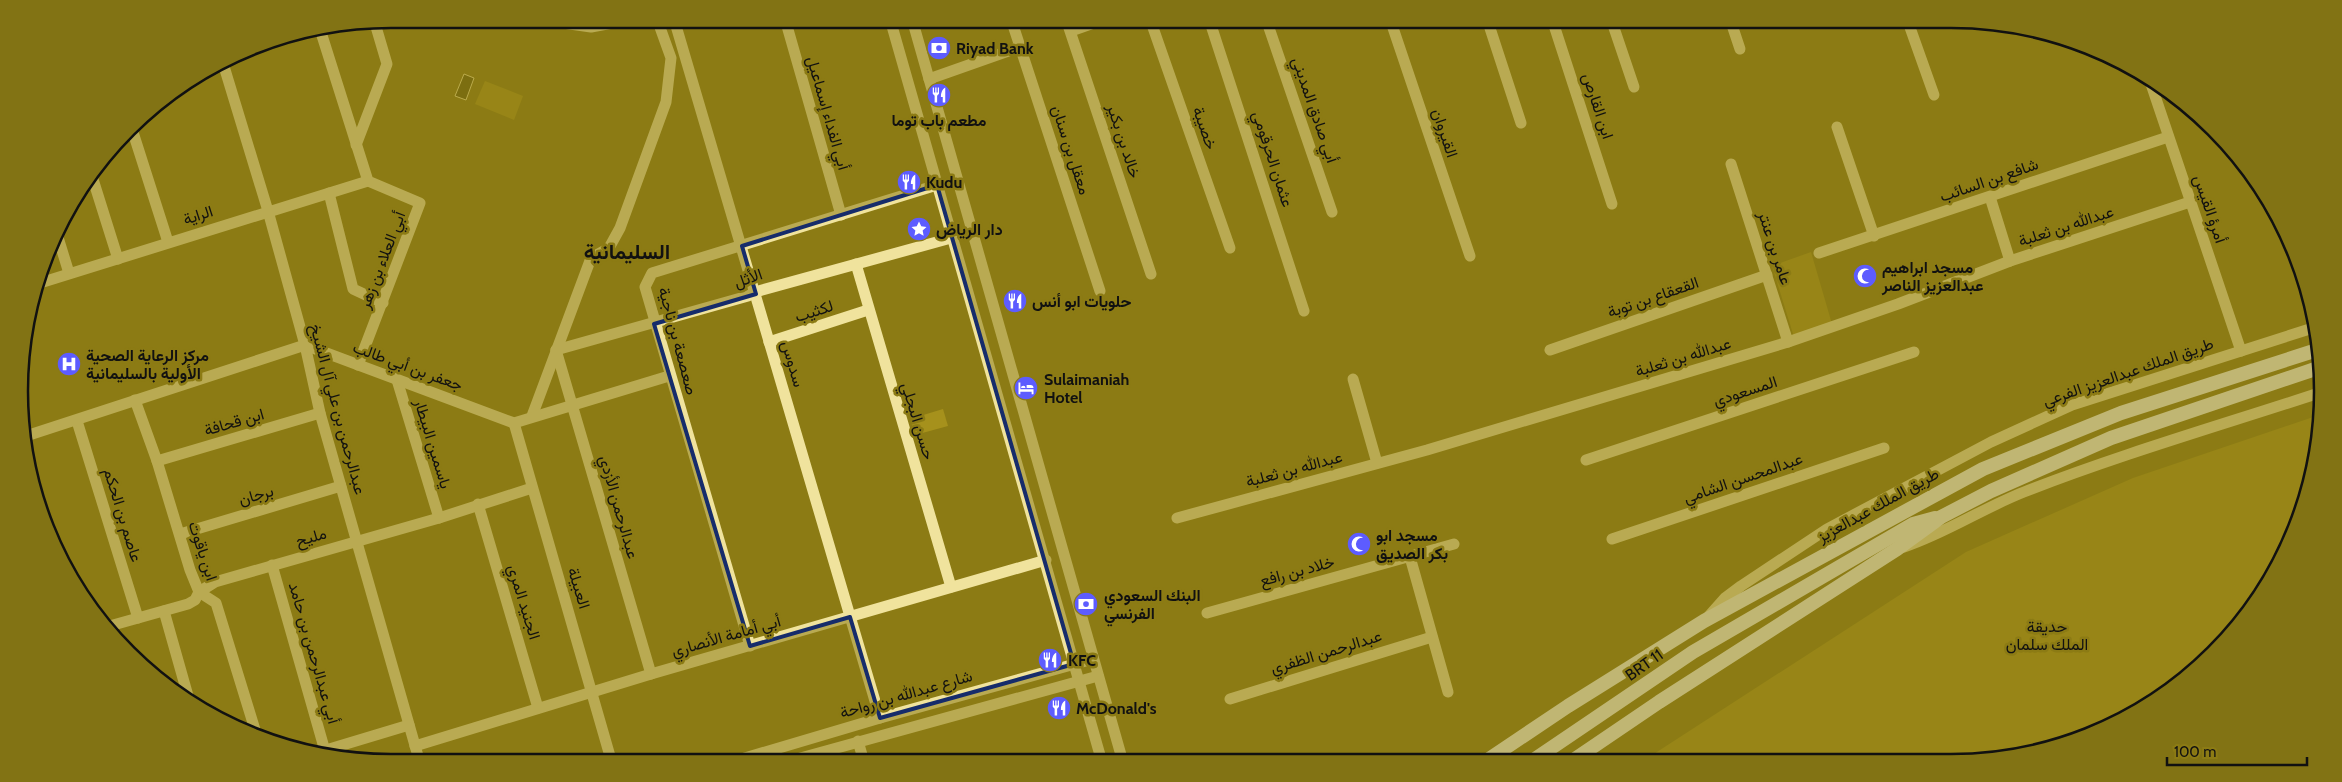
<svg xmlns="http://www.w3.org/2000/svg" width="2342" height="782" font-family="Cabin,Vazirmatn,sans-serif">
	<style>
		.green { fill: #a6911c }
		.water { fill: #685d0c; stroke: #f3e38e }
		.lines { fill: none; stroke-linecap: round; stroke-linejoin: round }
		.minor { stroke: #f0e39d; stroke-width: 11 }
		.major { stroke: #fffde6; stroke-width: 14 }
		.marked { fill: none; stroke: #162c6b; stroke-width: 4; stroke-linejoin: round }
		.labels { text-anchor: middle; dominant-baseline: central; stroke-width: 5; stroke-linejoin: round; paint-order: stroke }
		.poi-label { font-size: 16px; font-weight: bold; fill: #111; stroke: #8c7b14; text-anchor: start }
		.street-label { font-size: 16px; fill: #111; stroke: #8c7b14 }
		.park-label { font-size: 16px; fill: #111; stroke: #8c7b14 }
		.district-label { font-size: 21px; font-weight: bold; fill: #111; stroke: #8c7b14 }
		.rim { fill: none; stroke: #111; stroke-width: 2.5 }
	</style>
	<rect width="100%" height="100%" fill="#8c7b14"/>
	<g class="green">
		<polygon points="485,81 523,96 514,120 475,104"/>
		<polygon points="1811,252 1832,324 1794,337 1772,266"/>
		<polygon points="943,409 948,426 915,435 910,419"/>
		<polygon points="2322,414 2311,487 2273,577 2197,671 2094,735 1999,760 1643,761 1966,552 2133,478"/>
	</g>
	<polygon class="water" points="464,74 474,78 466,100 455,96"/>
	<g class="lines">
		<g class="minor">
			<polyline points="551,19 556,22 591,27 634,19"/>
			<polyline points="674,19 880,718"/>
			<polyline points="785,19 841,215"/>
			<polyline points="890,19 1102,762"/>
			<polyline points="912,19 1123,762"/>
			<polyline points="1011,19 1100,291"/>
			<polyline points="1066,19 1151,274"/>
			<polyline points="1150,19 1230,248"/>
			<polyline points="1209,19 1304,311"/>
			<polyline points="1266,19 1332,212"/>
			<polyline points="1390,19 1470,256"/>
			<polyline points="1487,19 1521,123"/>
			<polyline points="1552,19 1612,204"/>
			<polyline points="1611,19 1634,87"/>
			<polyline points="1730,19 1740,49"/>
			<polyline points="1907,19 1934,95"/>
			<polyline points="1211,25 1231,19"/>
			<polyline points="319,26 368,181 420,203 358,365"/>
			<polyline points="1071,31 1105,19"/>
			<polyline points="223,63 268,211 305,345 320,413 420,763"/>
			<polyline points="2149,78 2241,351"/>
			<polyline points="929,79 1020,47"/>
			<polyline points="131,126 168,242"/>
			<polyline points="1837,127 1874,236"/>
			<polyline points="356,145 387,64 374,20"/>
			<polyline points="1731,164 1788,342"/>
			<polyline points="91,173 118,259"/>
			<polyline points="329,193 353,289 383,303"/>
			<polyline points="1990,197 2010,261"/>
			<polyline points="56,231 69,273"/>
			<polyline points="1819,253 2168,137"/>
			<polyline points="856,264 951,587"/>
			<polyline points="40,283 368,181"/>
			<polyline points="769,342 868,310"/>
			<polyline points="556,350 748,296 755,292 951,238"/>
			<polyline points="556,350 651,674"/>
			<polyline points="1550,350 1767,275"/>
			<polyline points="1353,379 1377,463"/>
			<polyline points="397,380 439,518"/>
			<polyline points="135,400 157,461 190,570 199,592 216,603 256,733"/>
			<polyline points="532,416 591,258 609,248 620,228 666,102 671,58 657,19"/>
			<polyline points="77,421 138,618"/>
			<polyline points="514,423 612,763"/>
			<polyline points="23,437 305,345 514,423 669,376"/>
			<polyline points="1586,460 1914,352"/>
			<polyline points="157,461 320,413"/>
			<polyline points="478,504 538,708"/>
			<polyline points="1177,518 1427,450 1788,342 1898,304 2010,261 2190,202"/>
			<polyline points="180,534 341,486"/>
			<polyline points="1612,539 1884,448"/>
			<path d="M1904 547C1946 533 1983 508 2024 492 2121 454 2222 425 2322 392"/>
			<polyline points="1410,557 1448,692"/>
			<polyline points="272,565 325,751"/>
			<polyline points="164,611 190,703"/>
			<polyline points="1207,613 1454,544"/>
			<polyline points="1709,616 1725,598 1741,586 1827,529 1991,442 2072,405 2316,327"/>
			<polyline points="106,627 188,604 195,600 199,592 215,582 439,518 532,488"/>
			<polyline points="750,646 645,287 652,273 937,185"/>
			<polyline points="1230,699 1432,637"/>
			<polyline points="858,741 864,762"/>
			<polyline points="415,746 651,674 1046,560"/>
			<polyline points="316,753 409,725"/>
			<polyline points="786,762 1098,676"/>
			<polyline points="728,763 880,718 1093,659"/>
		</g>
		<g class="major">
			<polyline points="1486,761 1568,706 1704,621 1983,469 2121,413 2320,349"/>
			<polyline points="1532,761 1693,652 1913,524 1935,518"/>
			<polyline points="1572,761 1659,702 1897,549 1941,517 1991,491 2111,438 2321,367"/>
		</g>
	</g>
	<path d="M0 0H2342V782H0ZM937 185 1074 664 880 718 850 617 750 646 654 324 756 294 742 246Z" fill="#8c7b14" fill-opacity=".55" fill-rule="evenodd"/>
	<path class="marked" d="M937 185 1074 664 880 718 850 617 750 646 654 324 756 294 742 246Z"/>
	<defs>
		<g id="bank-disc" transform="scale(1.25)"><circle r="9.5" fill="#5d5cff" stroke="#8c7b14"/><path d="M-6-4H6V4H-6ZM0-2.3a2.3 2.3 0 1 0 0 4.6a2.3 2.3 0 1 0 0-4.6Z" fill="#fff"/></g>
		<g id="restaurant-disc" transform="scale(1.25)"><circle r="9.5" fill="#5d5cff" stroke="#8c7b14"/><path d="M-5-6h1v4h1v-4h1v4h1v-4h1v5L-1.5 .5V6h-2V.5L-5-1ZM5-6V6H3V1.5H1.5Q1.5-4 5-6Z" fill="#fff"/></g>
		<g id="sight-disc" transform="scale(1.25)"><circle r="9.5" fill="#5d5cff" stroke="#8c7b14"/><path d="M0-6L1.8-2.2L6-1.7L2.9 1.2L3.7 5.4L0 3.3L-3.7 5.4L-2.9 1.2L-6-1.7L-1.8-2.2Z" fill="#fff"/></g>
		<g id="mosque-disc" transform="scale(1.25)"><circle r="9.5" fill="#5d5cff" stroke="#8c7b14"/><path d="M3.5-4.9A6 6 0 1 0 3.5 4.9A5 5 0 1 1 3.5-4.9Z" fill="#fff"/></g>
		<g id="hospital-disc" transform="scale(1.25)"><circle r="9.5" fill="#5d5cff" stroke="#8c7b14"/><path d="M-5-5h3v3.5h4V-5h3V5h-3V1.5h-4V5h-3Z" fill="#fff"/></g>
		<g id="hotel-disc" transform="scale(1.25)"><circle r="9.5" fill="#5d5cff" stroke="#8c7b14"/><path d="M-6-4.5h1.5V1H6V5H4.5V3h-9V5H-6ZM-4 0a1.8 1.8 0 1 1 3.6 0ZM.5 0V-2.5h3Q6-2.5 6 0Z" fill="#fff"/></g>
	</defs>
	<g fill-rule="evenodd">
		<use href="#bank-disc" x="939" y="48"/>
		<use href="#restaurant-disc" x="939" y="95"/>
		<use href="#restaurant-disc" x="909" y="182"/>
		<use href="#sight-disc" x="919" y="229"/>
		<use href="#mosque-disc" x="1865" y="276"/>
		<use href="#restaurant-disc" x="1015" y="301"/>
		<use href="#hospital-disc" x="69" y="364"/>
		<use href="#hotel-disc" x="1026" y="388"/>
		<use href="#mosque-disc" x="1359" y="544"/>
		<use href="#bank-disc" x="1086" y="604"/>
		<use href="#restaurant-disc" x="1050" y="660"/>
		<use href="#restaurant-disc" x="1059" y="708"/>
	</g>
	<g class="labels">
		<g class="poi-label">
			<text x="956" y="48">Riyad Bank</text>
			<text x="939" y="120" text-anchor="middle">مطعم باب توما</text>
			<text x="926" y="182">Kudu</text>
			<text x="936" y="229">دار الرياض</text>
			<text x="1882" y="267">مسجد ابراهيم<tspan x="1882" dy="18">عبدالعزيز الناصر</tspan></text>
			<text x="1032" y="301">حلويات ابو أنس</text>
			<text x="86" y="355">مركز الرعاية الصحية<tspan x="86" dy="18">الأولية بالسليمانية</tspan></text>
			<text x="1044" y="379">Sulaimaniah<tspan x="1044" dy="18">Hotel</tspan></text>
			<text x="1376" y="535">مسجد ابو<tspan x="1376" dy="18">بكر الصديق</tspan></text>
			<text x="1104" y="595">البنك السعودي<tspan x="1104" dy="18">الفرنسي</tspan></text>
			<text x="1068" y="660">KFC</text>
			<text x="1076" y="708">McDonald's</text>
		</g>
		<g class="street-label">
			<text transform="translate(1598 106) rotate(72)">ابن القارص</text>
			<text transform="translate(1315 110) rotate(71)">أبي صادق المديني</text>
			<text transform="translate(828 113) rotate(74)">أبي الفداء إسماعيل</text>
			<text transform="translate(1205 128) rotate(71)">خصيبة</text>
			<text transform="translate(1445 133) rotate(72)">القيروان</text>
			<text transform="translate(1124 141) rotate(72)">خالد بن بكير</text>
			<text transform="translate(1071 150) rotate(72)">معقل بن سنان</text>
			<text transform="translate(1273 159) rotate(72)">عثمان الحرقومي</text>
			<text transform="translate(1989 180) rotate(-19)">شافع بن السائب</text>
			<text transform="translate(2210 209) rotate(71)">أمرؤ القيس</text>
			<text transform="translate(198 215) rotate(-18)">الراية</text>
			<text transform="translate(2066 226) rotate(-18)">عبدالله بن ثعلبة</text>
			<text transform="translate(1775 248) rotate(72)">عامر بن عنتر</text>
			<text transform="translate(382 260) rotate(-69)">أبي العلاء بن زهر</text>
			<text transform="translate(748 278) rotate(-19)">الأثل</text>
			<text transform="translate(1653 297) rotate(-19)">القعقاع بن توبة</text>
			<text transform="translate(814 311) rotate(-18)">لكثيب</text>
			<text transform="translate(678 341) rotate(75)">صعصعة بن ناجية</text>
			<text transform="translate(1683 357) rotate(-17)">عبدالله بن ثعلبة</text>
			<text transform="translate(793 364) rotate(74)">سدوس</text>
			<text transform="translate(408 366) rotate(20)">جعفر بن أبي طالب</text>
			<text transform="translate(2128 372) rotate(-19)">طريق الملك عبدالعزيز الفرعي</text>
			<text transform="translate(1745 391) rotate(-18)">المسعودي</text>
			<text transform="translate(338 409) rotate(75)">عبدالرحمن بن علي آل الشيخ</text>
			<text transform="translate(918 421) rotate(73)">حسن البجلي</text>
			<text transform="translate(234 422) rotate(-16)">ابن قحافة</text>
			<text transform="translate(433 444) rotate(73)">ياسمين البيطار</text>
			<text transform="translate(1294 469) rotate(-15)">عبدالله بن ثعلبة</text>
			<text transform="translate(1743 478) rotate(-19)">عبدالمحسن الشامي</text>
			<text transform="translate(256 495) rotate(-16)">برجان</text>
			<text transform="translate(1878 505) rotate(-29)">طريق الملك عبدالعزيز</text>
			<text transform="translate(619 507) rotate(74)">عبدالرحمن الأزدي</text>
			<text transform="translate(123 515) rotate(73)">عاصم بن الحكم</text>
			<text transform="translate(311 537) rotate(-16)">مليح</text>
			<text transform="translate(203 551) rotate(72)">ابن ياقوت</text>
			<text transform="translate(1297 571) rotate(-15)">خلاد بن رافع</text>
			<text transform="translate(579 588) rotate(73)">العبيلة</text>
			<text transform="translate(524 602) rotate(73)">الجنيد المري</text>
			<text transform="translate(726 636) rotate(-16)">أبي أمامة الأنصاري</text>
			<text transform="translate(1326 652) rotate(-17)">عبدالرحمن الظفري</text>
			<text transform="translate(314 653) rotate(74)">أبي عبدالرحمن بن حامد</text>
			<text transform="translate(1644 665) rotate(-35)">BRT 11</text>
			<text transform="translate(906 694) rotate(-16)">شارع عبدالله بن رواحة</text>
		</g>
		<g class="park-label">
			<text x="2047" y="626">حديقة<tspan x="2047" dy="18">الملك سلمان</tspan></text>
		</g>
		<g class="district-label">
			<text x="627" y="251">السليمانية</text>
		</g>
	</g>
	<path d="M0 0H2342V782H0ZM391 28H1951A363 363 0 0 1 2314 391V391A363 363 0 0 1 1951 754H391A363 363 0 0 1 28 391V391A363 363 0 0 1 391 28Z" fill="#827314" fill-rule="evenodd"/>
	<path class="rim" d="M391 28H1951A363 363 0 0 1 2314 391V391A363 363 0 0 1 1951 754H391A363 363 0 0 1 28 391V391A363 363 0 0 1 391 28Z"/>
	<path d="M2167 757v8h140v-8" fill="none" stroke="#111111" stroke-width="2.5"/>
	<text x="2174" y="757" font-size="15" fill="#111111" stroke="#8c7b14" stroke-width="4" paint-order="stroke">100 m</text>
</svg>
